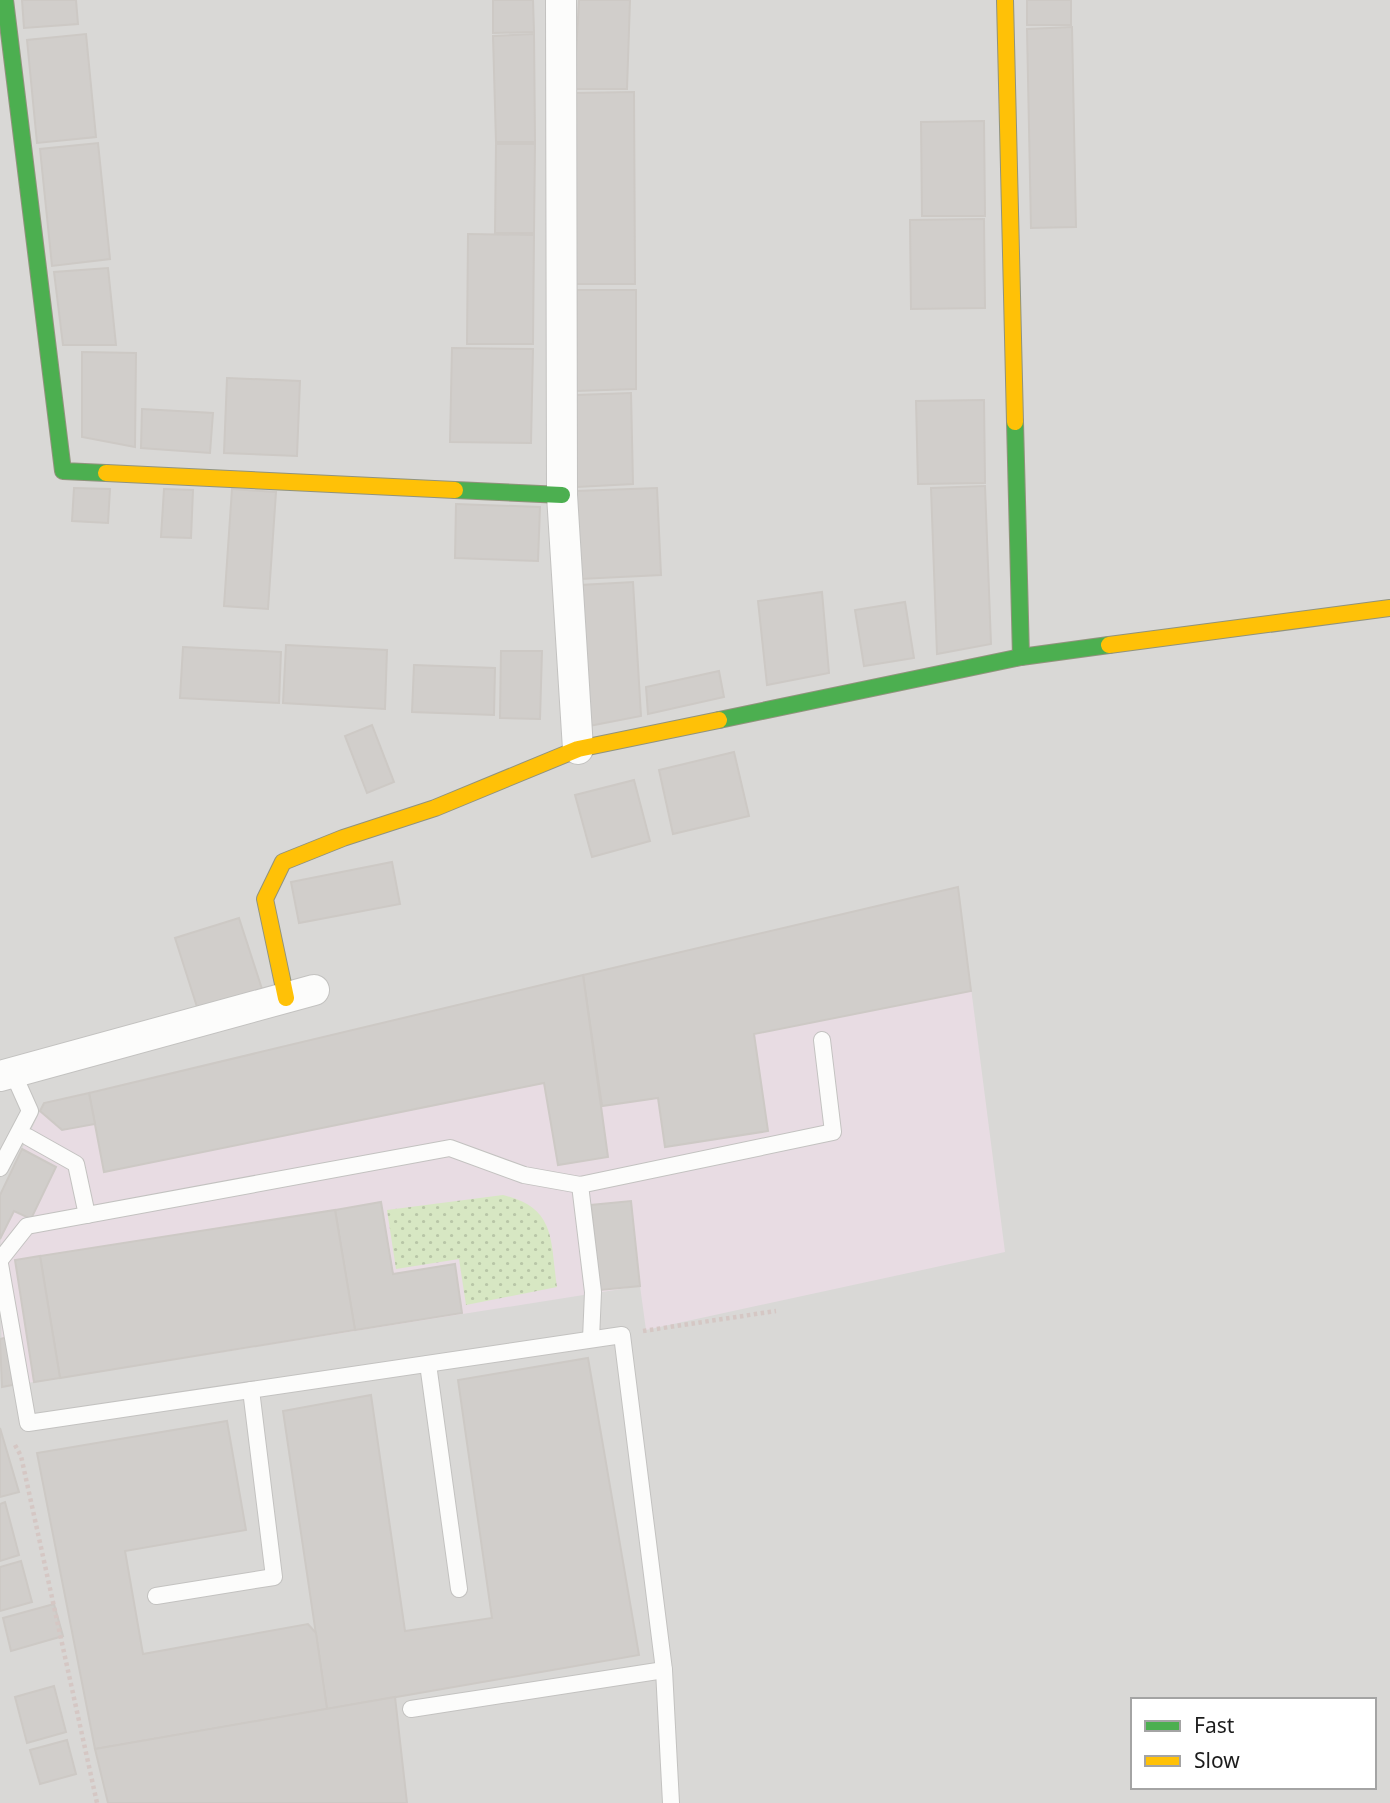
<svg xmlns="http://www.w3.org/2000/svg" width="1390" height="1803" font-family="'Noto Sans',sans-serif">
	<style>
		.residential { fill: #d9d8d6; fill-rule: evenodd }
		.industrial { fill: #e8dce3 }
		.grass { fill: url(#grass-dots) }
		.building { fill: #d1cecb; stroke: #cdc9c5; stroke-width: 2 }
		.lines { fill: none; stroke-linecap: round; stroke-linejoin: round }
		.lane-casing { stroke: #c3c2c0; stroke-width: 18 }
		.street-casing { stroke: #c3c2c0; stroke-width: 32 }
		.fast-casing { stroke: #91937d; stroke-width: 18 }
		.slow-casing { stroke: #91937d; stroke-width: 18 }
		.path { stroke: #d5c7c4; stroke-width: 4.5; stroke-dasharray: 3.5 3.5; stroke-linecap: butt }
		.lane { stroke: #fcfcfb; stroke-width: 16 }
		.street { stroke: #fcfcfb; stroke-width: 30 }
		.fast { stroke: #4caf50; stroke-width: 16 }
		.slow { stroke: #ffc107; stroke-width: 16 }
	</style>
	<defs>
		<pattern id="grass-dots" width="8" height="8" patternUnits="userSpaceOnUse" patternTransform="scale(1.75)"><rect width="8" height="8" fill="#d7e7c3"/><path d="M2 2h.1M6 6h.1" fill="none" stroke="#b8c6a7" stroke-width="1.8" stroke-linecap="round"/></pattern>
	</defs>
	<rect width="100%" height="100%" fill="#eae8e4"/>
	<path class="residential" d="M0 0H1390V1803H0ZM1133 1700H1374V1787H1133Z"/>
	<polygon class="industrial" points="958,887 1005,1252 646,1330 640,1286 2,1387 0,1195 44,1103"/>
	<path class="grass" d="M503 1195C557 1208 550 1241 557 1287L466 1305 459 1259 396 1269 387 1210Z"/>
	<g class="building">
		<polygon points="22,0 76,0 78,24 24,28"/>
		<polygon points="493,0 533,0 534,32 493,33"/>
		<polygon points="579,0 630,0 627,89 574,89"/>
		<rect x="1027" y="0" width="44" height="25"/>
		<polygon points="1072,27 1076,227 1031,228 1027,29"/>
		<polygon points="86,34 96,137 37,143 27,40"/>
		<polygon points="534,34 535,142 496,142 493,36"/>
		<polygon points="634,92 635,284 576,284 575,93"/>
		<polygon points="984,121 985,216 922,216 921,122"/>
		<polygon points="98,143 110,259 52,266 40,149"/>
		<polygon points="496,144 535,144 534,233 495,233"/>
		<polygon points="984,219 985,308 911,309 910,220"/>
		<polygon points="468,234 534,235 533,344 467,344"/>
		<polygon points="108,268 116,345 63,345 54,272"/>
		<polygon points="577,290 636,290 636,389 576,391"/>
		<polygon points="452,348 533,349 531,443 450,442"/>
		<polygon points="82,352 136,353 135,447 82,437"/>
		<polygon points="227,378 300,381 297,456 224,453"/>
		<polygon points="631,393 633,484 577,487 576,395"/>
		<polygon points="984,400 985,483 918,484 916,401"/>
		<polygon points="142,409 213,413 210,453 141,448"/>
		<polygon points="985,486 991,644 937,654 931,488"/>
		<polygon points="74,488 110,489 108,523 72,521"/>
		<polygon points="657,488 661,575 580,579 576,491"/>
		<polygon points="164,489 193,490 191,538 161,537"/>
		<polygon points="232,489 276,492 268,609 224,606"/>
		<polygon points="456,504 540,507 538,561 455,558"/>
		<polygon points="633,582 641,716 589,726 580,585"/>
		<polygon points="822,592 829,673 767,685 758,601"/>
		<polygon points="905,602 914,658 864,666 855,610"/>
		<polygon points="286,645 387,650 385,709 283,703"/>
		<polygon points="183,647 281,652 279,703 180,698"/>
		<polygon points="501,651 542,651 540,719 500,718"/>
		<polygon points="414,665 495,668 494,715 412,712"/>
		<polygon points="719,671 724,697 648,714 646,687"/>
		<polygon points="372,725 394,782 367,793 345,736"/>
		<polygon points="734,752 749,816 673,834 659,770"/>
		<polygon points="634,780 650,841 592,857 575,795"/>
		<polygon points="392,862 400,904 299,923 291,882"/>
		<polygon points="958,887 971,991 754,1034 768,1131 665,1147 658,1098 602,1106 583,975"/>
		<polygon points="239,918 262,989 198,1010 175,938"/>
		<polygon points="583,975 608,1157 558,1165 544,1083 104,1172 89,1093"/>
		<polygon points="89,1093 95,1124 62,1130 40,1111 44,1103"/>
		<polygon points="22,1149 56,1167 31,1219 14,1211 0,1239 0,1195"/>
		<polygon points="631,1201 640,1286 600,1290 591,1205"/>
		<polygon points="381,1202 393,1274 455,1264 462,1313 355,1330 335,1210"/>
		<polygon points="335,1210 355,1330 60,1378 40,1256"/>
		<polygon points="40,1256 60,1378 34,1382 15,1260"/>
		<polygon points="8,1337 18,1384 2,1387 0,1339"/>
		<polygon points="588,1358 639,1655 327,1709 283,1411 371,1395 405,1631 492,1618 458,1380"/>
		<polygon points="227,1421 246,1530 125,1551 143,1654 308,1624 316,1633 327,1709 95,1749 37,1453"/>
		<polygon points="0,1428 19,1492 0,1497"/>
		<polygon points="5,1502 19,1555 0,1561 0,1504"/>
		<polygon points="21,1561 32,1602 0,1611 0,1567"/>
		<polygon points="54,1604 63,1636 11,1651 3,1618"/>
		<polygon points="54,1686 66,1732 27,1743 15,1697"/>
		<polygon points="395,1697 407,1803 108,1803 95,1749"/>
		<polygon points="67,1740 76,1774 40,1784 30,1750"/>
	</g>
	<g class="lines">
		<g class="lane-casing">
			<g id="lane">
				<polyline points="28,1137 76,1164 87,1215"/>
				<polyline points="0,1168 30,1111 13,1073"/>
				<polyline points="580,1185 593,1292 591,1339"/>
				<polyline points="0,1260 27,1226 450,1148 524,1175 580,1185 833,1132 822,1040"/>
				<polyline points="0,1264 28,1423 622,1335 664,1670 671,1803"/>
				<polyline points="428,1364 459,1589"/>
				<polyline points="156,1596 274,1577 251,1390"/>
				<polyline points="411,1709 664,1670"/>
			</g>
		</g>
		<g class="street-casing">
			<g id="street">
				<polyline points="561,0 562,495 578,749"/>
				<polyline points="0,1076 314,990"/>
			</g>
		</g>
		<g class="fast-casing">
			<g id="fast">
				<polyline points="5,0 63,471 106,473"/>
				<polyline points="1015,422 1021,657"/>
				<polyline points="455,490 562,495"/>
				<polyline points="719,720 1021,657 1109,645"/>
			</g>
		</g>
		<g class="slow-casing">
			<g id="slow">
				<polyline points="1005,0 1015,422"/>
				<polyline points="106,473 455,490"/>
				<polyline points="1109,645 1390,608"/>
				<polyline points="286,998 265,899 283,862 343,838 435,808 578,749 719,720"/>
			</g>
		</g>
		<g class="path">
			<polyline points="643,1331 776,1311"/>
			<polyline points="15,1445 21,1456 97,1803"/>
		</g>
		<use href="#lane" class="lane"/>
		<use href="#street" class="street"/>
		<use href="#fast" class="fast"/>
		<use href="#slow" class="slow"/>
	</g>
	<rect x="1131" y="1698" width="245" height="91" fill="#ffffff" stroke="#a4a4a4" stroke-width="2"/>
	<rect x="1145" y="1721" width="35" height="10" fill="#4caf50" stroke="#a4a4a4" stroke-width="2"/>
	<text x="1194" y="1733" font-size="21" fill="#1c1c1c">Fast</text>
	<rect x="1145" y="1756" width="35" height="10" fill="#ffc107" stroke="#a4a4a4" stroke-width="2"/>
	<text x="1194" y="1768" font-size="21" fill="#1c1c1c">Slow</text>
</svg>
